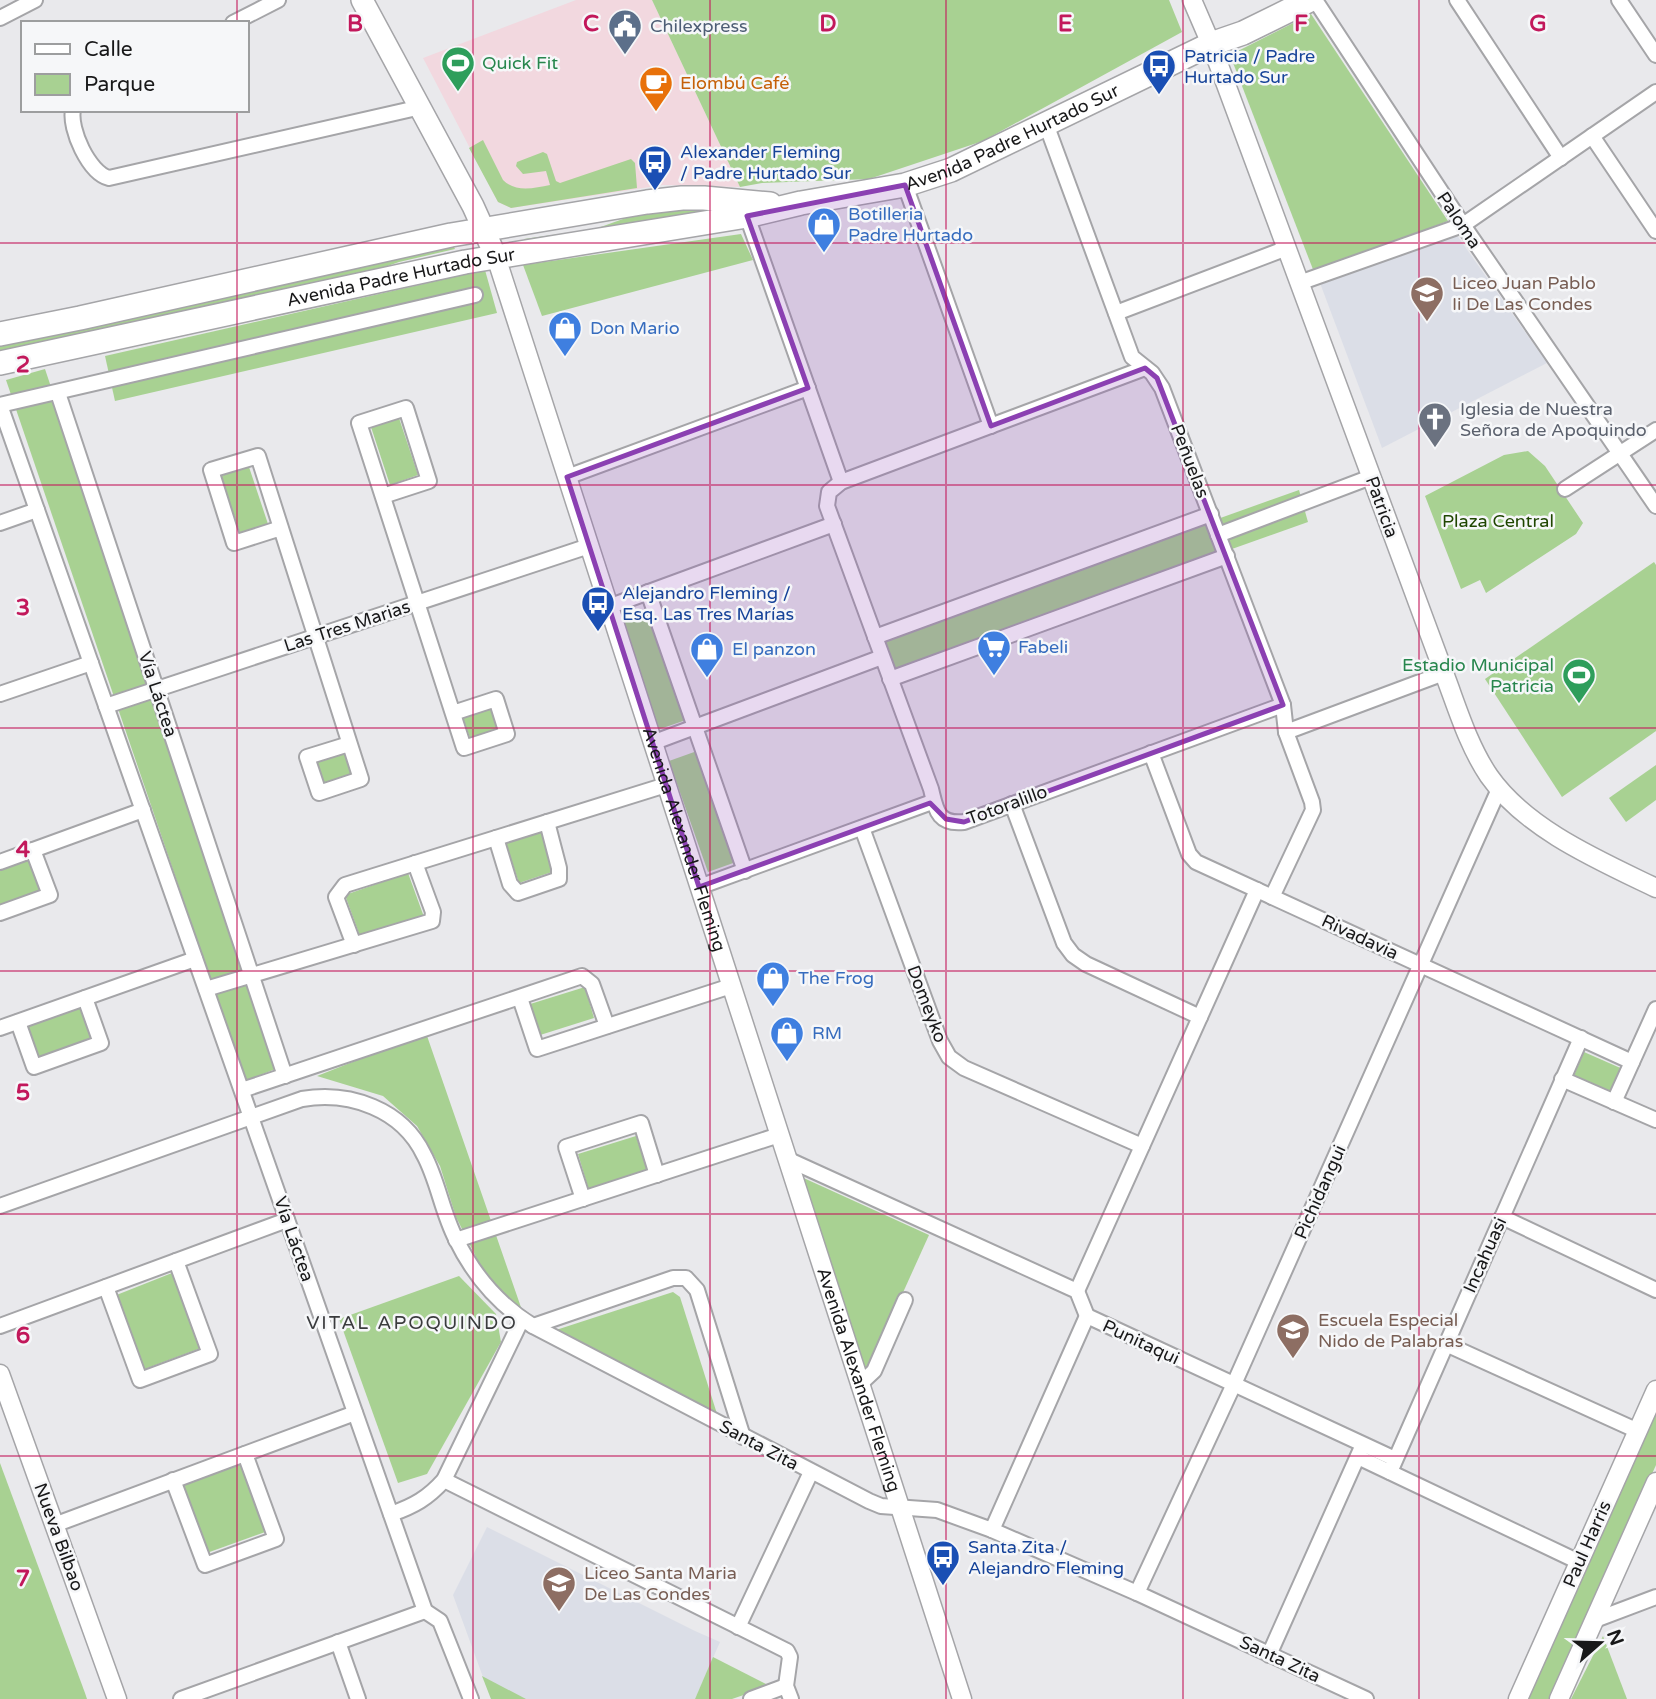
<svg xmlns="http://www.w3.org/2000/svg" width="1656" height="1699" font-family="'Varela Round',sans-serif">
	<style>
		.commercial { fill: #f2d8df }
		.built { fill: #dbdee7 }
		.green { fill: #a8d192 }
		.lines { fill: none; stroke-linecap: round; stroke-linejoin: round }
		.minor-casing { stroke: #a5a5a8; stroke-width: 18 }
		.tertiary-casing { stroke: #a5a5a8; stroke-width: 21 }
		.secondary-casing { stroke: #a5a5a8; stroke-width: 24 }
		.primary-casing { stroke: #a5a5a8; stroke-width: 26 }
		.minor { stroke: #fff; stroke-width: 14 }
		.tertiary { stroke: #fff; stroke-width: 18 }
		.secondary { stroke: #fff; stroke-width: 21 }
		.primary { stroke: #fff; stroke-width: 23 }
		.marked { fill: #8b40b2; fill-opacity: 0.2; stroke: #8b40b2; stroke-width: 5; stroke-linejoin: round }
		.grid { fill: none; stroke: #c2185b; stroke-width: 2; stroke-opacity: 0.55 }
		.labels { text-anchor: middle; dominant-baseline: central; stroke-width: 5; stroke-linejoin: round; paint-order: stroke }
		.service-label { font-size: 18px; fill: #4e5e75; stroke: #f6f7f9; text-anchor: start }
		.transit-label { font-size: 18px; fill: #164399; stroke: #f6f7f9; text-anchor: start }
		.leisure-label { font-size: 18px; fill: #27864d; stroke: #f6f7f9; text-anchor: start }
		.food-label { font-size: 18px; fill: #c56008; stroke: #f6f7f9; text-anchor: start }
		.street-label { font-size: 18px; fill: #181819; stroke: #f6f7f9 }
		.shop-label { font-size: 18px; fill: #366cbe; stroke: #f6f7f9; text-anchor: start }
		.education-label { font-size: 18px; fill: #785e54; stroke: #f6f7f9; text-anchor: start }
		.worship-label { font-size: 18px; fill: #5b616d; stroke: #f6f7f9; text-anchor: start }
		.park-label { font-size: 18px; fill: #1f4600; stroke: #f6f7f9 }
		.neighbourhood-label { font-size: 19px; letter-spacing: 2px; fill: #3b3c3e; stroke: #f6f7f9 }
		.grid-label { font-size: 23px; text-anchor: middle; font-weight: bold; fill: #c2185b; stroke: #f6f7f9; stroke-width: 5; stroke-linejoin: round; paint-order: stroke }
	</style>
	<rect width="100%" height="100%" fill="#e9e9ec"/>
	<polygon class="commercial" points="576,0 652,0 740,187 663,185 511,208 498,202 423,58"/>
	<g class="built">
		<polygon points="1456,234 1547,363 1382,448 1320,283"/>
		<polygon points="487,1527 695,1631 720,1642 695,1699 491,1699 453,1595"/>
	</g>
	<g class="green">
		<polygon points="652,0 1169,0 1182,32 983,141 869,179 762,183 740,187"/>
		<polygon points="1311,14 1448,221 1314,272 1230,55"/>
		<path d="M483 140 503 180C516 193 534 188 550 185L546 171 523 174 516 166 517 162 543 152 547 154 556 181 560 183 631 159 635 163 637 188 511 208 498 202 469 148Z"/>
		<polygon points="734,208 525,243 524,239 595,229 651,209"/>
		<polygon points="741,234 753,260 542,316 523,265"/>
		<polygon points="453,245 455,249 399,262 354,278 0,355 0,342 373,264"/>
		<polygon points="485,270 497,313 115,401 105,356"/>
		<polygon points="45,369 278,1068 245,1081 6,380"/>
		<polygon points="399,418 418,475 390,485 371,427"/>
		<polygon points="1528,451 1545,466 1583,523 1576,534 1486,593 1480,580 1461,589 1425,496 1504,455"/>
		<polygon points="249,467 268,524 240,533 221,476"/>
		<polygon points="1299,490 1308,522 894,669 880,639"/>
		<polygon points="1654,562 1656,565 1656,731 1562,797 1485,679"/>
		<polygon points="647,610 686,720 657,730 618,620"/>
		<polygon points="491,706 498,728 470,738 462,715"/>
		<polygon points="697,751 736,862 708,872 669,761"/>
		<polygon points="345,752 353,775 324,785 317,762"/>
		<polygon points="1656,765 1656,800 1626,822 1609,798"/>
		<polygon points="542,829 555,871 519,883 505,841"/>
		<polygon points="29,859 40,890 0,905 0,869"/>
		<polygon points="408,873 424,917 361,939 345,895"/>
		<polygon points="585,987 594,1018 537,1036 527,1005"/>
		<polygon points="81,1006 93,1037 39,1057 27,1026"/>
		<polygon points="426,1033 524,1316 497,1291 478,1261 456,1217 440,1166 417,1126 383,1096 317,1076"/>
		<polygon points="1584,1052 1625,1070 1613,1096 1573,1078"/>
		<polygon points="636,1136 649,1176 590,1194 578,1154"/>
		<polygon points="797,1175 929,1235 863,1381"/>
		<polygon points="172,1273 201,1348 142,1370 114,1296"/>
		<polygon points="459,1276 496,1314 501,1342 427,1474 398,1483 339,1319"/>
		<polygon points="673,1292 680,1297 718,1417 556,1330"/>
		<polygon points="1656,1411 1656,1465 1550,1699 1526,1699"/>
		<polygon points="243,1459 268,1531 204,1554 179,1481"/>
		<polygon points="0,1463 85,1693 87,1699 0,1699"/>
		<polygon points="1603,1636 1627,1699 1571,1699"/>
		<polygon points="713,1657 770,1686 732,1699 695,1699"/>
		<polygon points="482,1676 526,1699 491,1699"/>
	</g>
	<g class="lines">
		<g class="minor-casing">
			<g id="minor">
				<polyline points="1315,0 1463,225 1656,506"/>
				<polyline points="1457,0 1561,158"/>
				<polyline points="1619,0 1656,55"/>
				<polyline points="0,18 35,0"/>
				<polyline points="233,23 278,0"/>
				<path d="M73 110C69 129 89 173 109 178L421 107"/>
				<polyline points="1046,124 1132,357 1152,373 1162,388 1283,705 1286,732 1312,802 1313,810 1272,897"/>
				<polyline points="1592,136 1656,231"/>
				<polyline points="905,185 991,426"/>
				<polyline points="747,216 841,482"/>
				<polyline points="1299,283 1463,225 1656,92"/>
				<polyline points="1116,313 1287,248"/>
				<path d="M1145 368 841 482 829 492 827 506 931 789C936 809 937 825 964 822L1283 705"/>
				<polyline points="58,393 285,1076"/>
				<polyline points="0,405 425,1611 440,1621 471,1699"/>
				<polyline points="0,405 475,295"/>
				<polyline points="567,477 808,388"/>
				<polyline points="1565,489 1656,430"/>
				<path d="M383 496 429 481 406 408 359 423C394 532 429 640 464 748L507 734 496 699 453 713"/>
				<polyline points="0,523 37,510"/>
				<polyline points="281,528 234,543 211,470 258,456 361,779 319,793 307,757 349,744"/>
				<polyline points="1218,535 1371,477"/>
				<polyline points="648,592 745,871"/>
				<polyline points="608,607 834,524"/>
				<polyline points="875,637 1211,514"/>
				<polyline points="890,679 1227,556"/>
				<polyline points="0,694 91,663"/>
				<polyline points="106,706 589,546"/>
				<polyline points="1286,732 1444,673"/>
				<polyline points="652,743 882,657"/>
				<polyline points="1151,753 1189,854 1196,862 1632,1062"/>
				<polyline points="1012,804 1064,943 1073,955 1086,964 1200,1017"/>
				<polyline points="862,828 940,1041 949,1057 964,1068 1142,1146"/>
				<polyline points="496,838 510,884 518,893 559,879 559,868 547,822"/>
				<polyline points="33,850 143,810"/>
				<polyline points="0,862 33,850 50,895 0,913"/>
				<polyline points="699,887 932,802"/>
				<polyline points="354,945 336,897 345,885 666,785"/>
				<polyline points="206,989 432,921 433,912 415,863"/>
				<polyline points="520,998 537,1049 731,986"/>
				<polyline points="18,1022 34,1067 101,1043 85,998"/>
				<polyline points="0,1028 195,959"/>
				<polyline points="1562,1079 1656,1120"/>
				<polyline points="242,1090 582,976 592,984 607,1026"/>
				<polyline points="1614,1102 1656,1009"/>
				<polyline points="787,1159 1077,1291 1087,1316 1395,1459"/>
				<polyline points="583,1199 566,1147 641,1123 657,1175"/>
				<path d="M0 1206 302 1099C350 1091 402 1109 424 1155 438 1181 442 1212 456 1239 473 1274 499 1305 533 1326L869 1501 881 1506 937 1510 992 1530 1137 1593 1366 1699"/>
				<polyline points="1502,1217 1656,1290"/>
				<polyline points="456,1240 779,1135"/>
				<polyline points="106,1287 140,1380 210,1354 176,1261"/>
				<polyline points="1077,1291 1257,890"/>
				<polyline points="0,1326 287,1220"/>
				<polyline points="533,1326 673,1278 686,1278 697,1290 743,1437"/>
				<polyline points="1446,1344 1638,1431"/>
				<polyline points="859,1385 874,1371 905,1300"/>
				<polyline points="1358,1457 1579,1562"/>
				<polyline points="1390,1472 1581,1038"/>
				<polyline points="173,1480 205,1565 276,1539 245,1454"/>
				<polyline points="444,1480 787,1651 790,1657 786,1686 791,1699"/>
				<path d="M391 1514C414 1506 428 1498 444 1480L522 1319"/>
				<polyline points="54,1525 355,1413"/>
				<polyline points="992,1530 1087,1316"/>
				<polyline points="1137,1593 1234,1384 1499,789"/>
				<polyline points="1595,1620 1656,1597"/>
				<polyline points="738,1627 811,1472"/>
				<polyline points="338,1642 358,1699"/>
				<polyline points="1269,1655 1361,1449"/>
				<polyline points="181,1699 425,1611"/>
				<polyline points="751,1699 786,1686"/>
			</g>
		</g>
		<g class="tertiary-casing">
			<g id="tertiary">
				<path d="M1192 0 1211 44 1444 673C1457 707 1468 745 1489 776 1526 829 1598 860 1656 888"/>
				<path id="s1" d="M496 257 962 1699"/>
				<polyline points="0,1374 117,1699"/>
				<polyline points="1518,1699 1656,1390"/>
				<polyline points="1559,1699 1656,1482"/>
			</g>
		</g>
		<g class="secondary-casing">
			<polyline id="secondary" points="362,0 473,206 496,257"/>
		</g>
		<g class="primary-casing">
			<g id="primary">
				<polyline points="0,334 80,318 451,235 647,202 682,198 704,198 770,204"/>
				<path id="s2" d="M0 363 465 262 747 216 801 203 905 185 951 170 1211 44 1243 33 1310 0"/>
			</g>
		</g>
		<use href="#minor" class="minor"/>
		<use href="#tertiary" class="tertiary"/>
		<use href="#secondary" class="secondary"/>
		<use href="#primary" class="primary"/>
	</g>
	<path class="marked" d="M905 185 991 426 1145 368 1157 378 1283 705 964 822 946 819 930 803 699 887 567 477 808 388 747 216Z"/>
	<path class="grid" d="M237 0V23M473 0V1699M710 0V1699M946 0V1699M1183 0V1699M1419 0V1699M237 110V1699M0 243H1656M0 485H1656M0 728H1656M0 971H1656M0 1214H1656M0 1456H1656"/>
	<defs>
		<g id="civic-pin" transform="scale(1.75)"><path d="M0 17L-7.5 6A9.5 9.5 0 1 1 7.5 6Z" fill="#5c6f8a" stroke="#f6f7f9"/><path d="M-.6-6.5H3V-4.5H.6V-3L4-1V1h2V6H-6V1h2V-1L-.6-3ZM-1.2 2.5V6h2.4V2.5Z" fill="#fff"/></g>
		<g id="stadium-pin" transform="scale(1.75)"><path d="M0 17L-7.5 6A9.5 9.5 0 1 1 7.5 6Z" fill="#2e9e5b" stroke="#f6f7f9"/><path d="M0-5a6.5 5 0 1 0 0 10a6.5 5 0 1 0 0-10ZM-3.5-1.8h7v3.6h-7Z" fill="#fff"/></g>
		<g id="bus-pin" transform="scale(1.75)"><path d="M0 17L-7.5 6A9.5 9.5 0 1 1 7.5 6Z" fill="#1a4fb4" stroke="#f6f7f9"/><path d="M-5-6H5V4H4V6H2V4H-2V6H-4V4H-5ZM-3.5-4V0h7V-4ZM-3.5 1.2v1.5H-2V1.2ZM2 1.2v1.5H3.5V1.2Z" fill="#fff"/></g>
		<g id="cafe-pin" transform="scale(1.75)"><path d="M0 17L-7.5 6A9.5 9.5 0 1 1 7.5 6Z" fill="#e8710a" stroke="#f6f7f9"/><path d="M-5.5-4.5H6V0H3Q3 3.5 0 3.5H-2.5Q-5.5 3.5-5.5 0ZM3-3.2v2h1.7v-2ZM-6 4.5H4V6H-6Z" fill="#fff"/></g>
		<g id="shop-pin" transform="scale(1.75)"><path d="M0 17L-7.5 6A9.5 9.5 0 1 1 7.5 6Z" fill="#3f7fe0" stroke="#f6f7f9"/><path d="M-5-2.5h2.3a2.7 3.5 0 0 1 5.4 0H5L5.5 6h-11ZM-1.5-2.5h3a1.5 2.3 0 0 0-3 0Z" fill="#fff"/></g>
		<g id="school-pin" transform="scale(1.75)"><path d="M0 17L-7.5 6A9.5 9.5 0 1 1 7.5 6Z" fill="#8d6e63" stroke="#f6f7f9"/><path d="M0-5L7-2L0 1L-7-2ZM-4 1L0 2.5L4 1V4Q0 6-4 4Z" fill="#fff"/></g>
		<g id="church-pin" transform="scale(1.75)"><path d="M0 17L-7.5 6A9.5 9.5 0 1 1 7.5 6Z" fill="#6b7280" stroke="#f6f7f9"/><path d="M-1.2-6h2.4v3.5h3.3v2.4h-3.3V6h-2.4V-.1h-3.3v-2.4h3.3Z" fill="#fff"/></g>
		<g id="supermarket-pin" transform="scale(1.75)"><path d="M0 17L-7.5 6A9.5 9.5 0 1 1 7.5 6Z" fill="#3f7fe0" stroke="#f6f7f9"/><path d="M-6-5.5h2.5l.6 2H6L4.5 2H-2.5L-4.4-4H-6ZM-1.5 3.2a1.3 1.3 0 1 0 .1 0ZM3 3.2a1.3 1.3 0 1 0 .1 0Z" fill="#fff"/></g>
	</defs>
	<g fill-rule="evenodd">
		<use href="#civic-pin" x="625" y="26"/>
		<use href="#stadium-pin" x="458" y="63"/>
		<use href="#bus-pin" x="1159" y="66"/>
		<use href="#cafe-pin" x="656" y="83"/>
		<use href="#bus-pin" x="655" y="162"/>
		<use href="#shop-pin" x="824" y="224"/>
		<use href="#school-pin" x="1427" y="293"/>
		<use href="#shop-pin" x="565" y="328"/>
		<use href="#church-pin" x="1435" y="419"/>
		<use href="#bus-pin" x="598" y="603"/>
		<use href="#supermarket-pin" x="994" y="647"/>
		<use href="#shop-pin" x="707" y="649"/>
		<use href="#stadium-pin" x="1579" y="675"/>
		<use href="#shop-pin" x="773" y="978"/>
		<use href="#shop-pin" x="787" y="1033"/>
		<use href="#school-pin" x="1293" y="1330"/>
		<use href="#bus-pin" x="943" y="1557"/>
		<use href="#school-pin" x="559" y="1583"/>
	</g>
	<g class="labels">
		<g class="service-label">
			<text x="650" y="26">Chilexpress</text>
		</g>
		<g class="transit-label">
			<text x="1184" y="56">Patricia / Padre<tspan x="1184" dy="21">Hurtado Sur</tspan></text>
			<text x="680" y="152">Alexander Fleming<tspan x="680" dy="21">/ Padre Hurtado Sur</tspan></text>
			<text x="622" y="593">Alejandro Fleming /<tspan x="622" dy="21">Esq. Las Tres Marías</tspan></text>
			<text x="968" y="1547">Santa Zita /<tspan x="968" dy="21">Alejandro Fleming</tspan></text>
		</g>
		<g class="leisure-label">
			<text x="482" y="63">Quick Fit</text>
			<text x="1554" y="665" text-anchor="end">Estadio Municipal<tspan x="1554" dy="21">Patricia</tspan></text>
		</g>
		<g class="food-label">
			<text x="680" y="83">Elombú Café</text>
		</g>
		<g class="street-label">
			<text stroke="none"><textPath href="#s2" startOffset="1040">Avenida Padre Hurtado Sur</textPath></text>
			<text transform="translate(1459 220) rotate(56)">Paloma</text>
			<text stroke="none"><textPath href="#s2" startOffset="410">Avenida Padre Hurtado Sur</textPath></text>
			<text transform="translate(1190 461) rotate(69)">Peñuelas</text>
			<text transform="translate(1382 507) rotate(70)">Patricia</text>
			<text transform="translate(347 626) rotate(-18)">Las Tres Marias</text>
			<text transform="translate(158 694) rotate(72)">Vía Láctea</text>
			<text transform="translate(1007 805) rotate(-20)">Totoralillo</text>
			<text stroke="none"><textPath href="#s1" startOffset="612">Avenida Alexander Fleming</textPath></text>
			<text transform="translate(1360 937) rotate(25)">Rivadavia</text>
			<text transform="translate(927 1004) rotate(69)">Domeyko</text>
			<text transform="translate(1320 1192) rotate(-66)">Pichidangui</text>
			<text transform="translate(294 1239) rotate(71)">Vía Láctea</text>
			<text transform="translate(1485 1255) rotate(-66)">Incahuasi</text>
			<text transform="translate(1141 1342) rotate(25)">Punitaqui</text>
			<text stroke="none"><textPath href="#s1" startOffset="1180">Avenida Alexander Fleming</textPath></text>
			<text transform="translate(759 1445) rotate(28)">Santa Zita</text>
			<text transform="translate(59 1537) rotate(70)">Nueva Bilbao</text>
			<text transform="translate(1587 1544) rotate(-66)">Paul Harris</text>
			<text transform="translate(1280 1659) rotate(25)">Santa Zita</text>
		</g>
		<g class="shop-label">
			<text x="848" y="214">Botilleria<tspan x="848" dy="21">Padre Hurtado</tspan></text>
			<text x="590" y="328">Don Mario</text>
			<text x="1018" y="647">Fabeli</text>
			<text x="732" y="649">El panzon</text>
			<text x="798" y="978">The Frog</text>
			<text x="812" y="1033">RM</text>
		</g>
		<g class="education-label">
			<text x="1452" y="283">Liceo Juan Pablo<tspan x="1452" dy="21">Ii De Las Condes</tspan></text>
			<text x="1318" y="1320">Escuela Especial<tspan x="1318" dy="21">Nido de Palabras</tspan></text>
			<text x="584" y="1573">Liceo Santa Maria<tspan x="584" dy="21">De Las Condes</tspan></text>
		</g>
		<g class="worship-label">
			<text x="1460" y="409">Iglesia de Nuestra<tspan x="1460" dy="21">Señora de Apoquindo</tspan></text>
		</g>
		<g class="park-label">
			<text x="1498" y="521">Plaza Central</text>
		</g>
		<g class="neighbourhood-label">
			<text x="412" y="1323">VITAL APOQUINDO</text>
		</g>
	</g>
	<g class="grid-label">
		<text x="355" y="31">B</text>
		<text x="591" y="31">C</text>
		<text x="828" y="31">D</text>
		<text x="1065" y="31">E</text>
		<text x="1301" y="31">F</text>
		<text x="1538" y="31">G</text>
		<text x="23" y="372">2</text>
		<text x="23" y="615">3</text>
		<text x="23" y="857">4</text>
		<text x="23" y="1100">5</text>
		<text x="23" y="1343">6</text>
		<text x="23" y="1586">7</text>
	</g>
	<rect x="21" y="21" width="228" height="91" fill="#f6f7f9" stroke="#9d9e9f" stroke-width="2"/>
	<rect x="35" y="44" width="35" height="10" fill="#ffffff" stroke="#9d9e9f" stroke-width="2"/>
	<text x="84" y="56" font-size="21" fill="#181819">Calle</text>
	<rect x="35" y="74" width="35" height="21" fill="#a8d192" stroke="#9d9e9f" stroke-width="2"/>
	<text x="84" y="91" font-size="21" fill="#181819">Parque</text>
	<g transform="translate(1600 1643) rotate(70)" stroke="#f6f7f9" stroke-width="5" paint-order="stroke">
	<path d="M0-5L12 26L0 18L-12 26Z" fill="#181819"/>
	<text y="-10" font-size="19" font-weight="bold" text-anchor="middle" fill="#181819">N</text>
	</g>
</svg>
